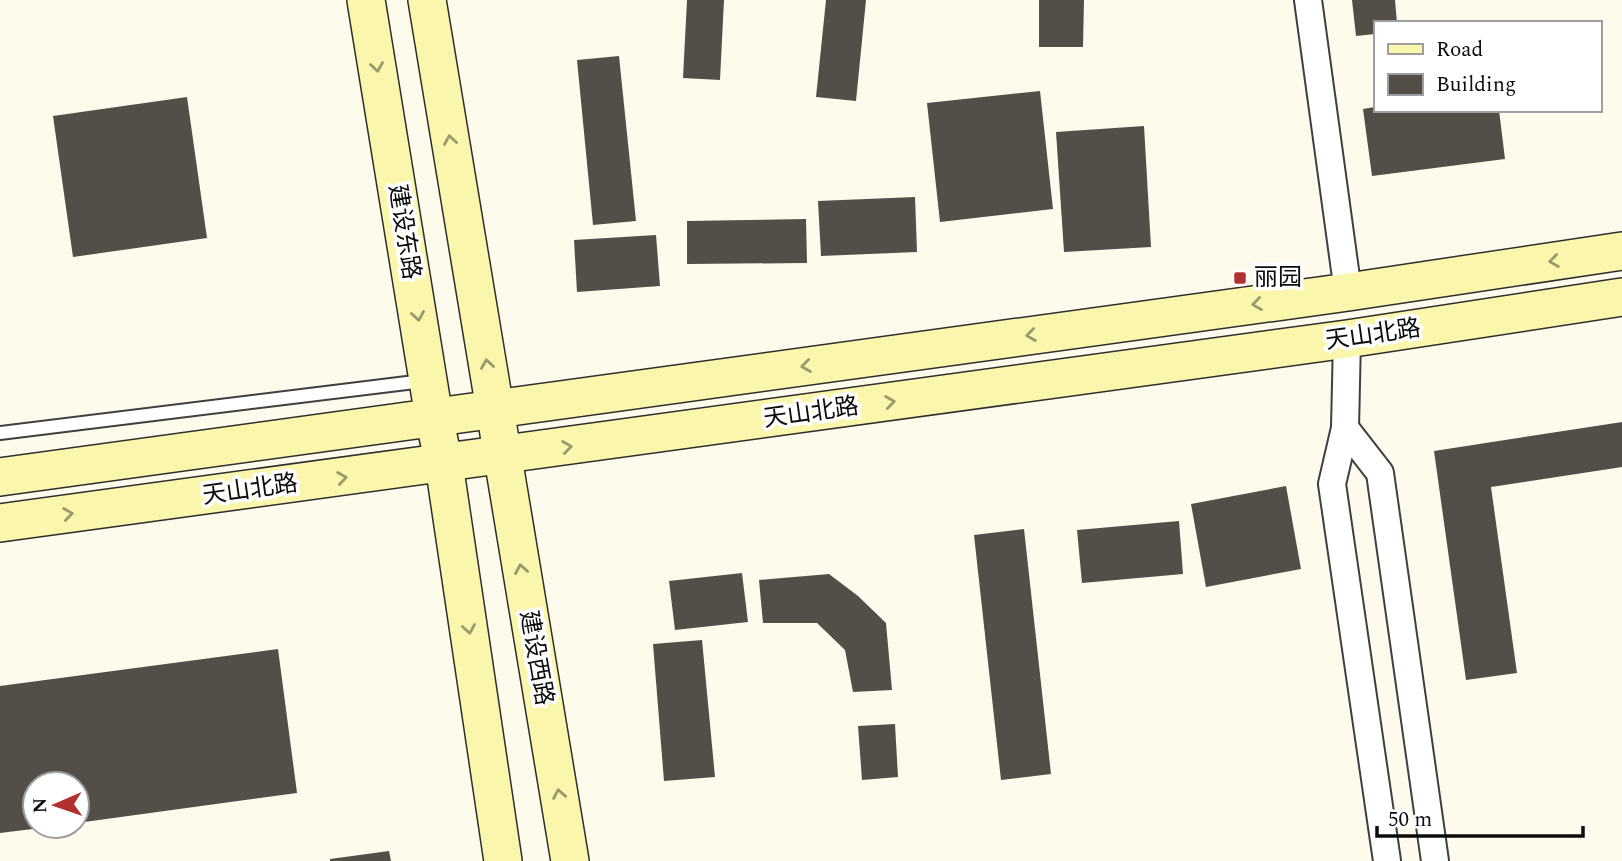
<svg xmlns="http://www.w3.org/2000/svg" width="1622" height="861" font-family="Spectral,'Noto Sans SC',serif">
	<style>
		.building { fill: #544e49 }
		.lines { fill: none; stroke-linecap: round; stroke-linejoin: round }
		.service-casing { stroke: #3f3f3f; stroke-width: 16 }
		.minor-casing { stroke: #3f3f3f; stroke-width: 30 }
		.secondary-casing { stroke: #2e2e2e; stroke-width: 40 }
		.service { stroke: #fff; stroke-width: 12 }
		.minor { stroke: #fff; stroke-width: 26 }
		.secondary { stroke: #faf6ab; stroke-width: 37 }
		.oneway { stroke: #9b986b }
		.poi-dot { fill: #b2302e; stroke: #fff; stroke-width: 2.5 }
		.labels { text-anchor: middle; dominant-baseline: central; stroke-width: 7; stroke-linejoin: round; paint-order: stroke }
		.street-label { font-size: 24px; fill: #0c0c0c; stroke: #fff }
		.poi-label { font-size: 24px; fill: #0c0c0c; stroke: #fff; text-anchor: start }
	</style>
	<rect width="100%" height="100%" fill="#fefbec"/>
	<g class="building">
		<polygon points="687,0 724,0 720,80 683,78"/>
		<polygon points="826,0 866,0 856,101 816,97"/>
		<polygon points="1039,0 1084,0 1083,47 1039,47"/>
		<polygon points="1352,0 1395,0 1397,23 1375,23 1375,34 1356,36"/>
		<polygon points="619,56 636,221 593,225 577,60"/>
		<polygon points="1040,91 1053,209 940,222 927,103"/>
		<polygon points="187,97 207,238 73,257 53,116"/>
		<polygon points="1375,107 1375,110 1499,110 1505,159 1372,176 1363,109"/>
		<polygon points="1144,126 1151,247 1064,252 1056,132"/>
		<polygon points="915,197 917,252 821,256 818,201"/>
		<polygon points="806,219 807,263 687,264 687,221"/>
		<polygon points="656,235 660,286 577,292 574,240"/>
		<polygon points="1622,422 1622,467 1491,487 1517,673 1466,680 1434,451"/>
		<polygon points="1286,486 1301,569 1206,587 1191,504"/>
		<polygon points="1179,521 1183,574 1082,583 1077,530"/>
		<polygon points="1024,529 1051,774 1001,780 974,535"/>
		<polygon points="742,573 748,622 675,630 669,581"/>
		<polygon points="829,574 858,596 886,623 892,690 853,692 845,650 817,623 763,623 759,580"/>
		<polygon points="702,640 715,777 664,781 653,644"/>
		<polygon points="278,649 297,793 77,823 77,784 35,784 35,826 41,828 0,833 0,686"/>
		<polygon points="895,724 898,777 862,780 858,726"/>
		<polygon points="389,851 391,861 330,861 330,859"/>
	</g>
	<g class="lines">
		<g class="service-casing">
			<polyline id="service" points="0,433 423,381"/>
		</g>
		<g class="minor-casing">
			<g id="minor">
				<polyline points="1308,0 1348,292"/>
				<polyline points="1347,339 1345,428 1332,484 1387,861"/>
				<polyline points="1345,428 1380,473 1435,861"/>
			</g>
		</g>
		<g class="secondary-casing">
			<g id="secondary">
				<polyline points="366,0 434,417 444,464 503,861"/>
				<polyline points="427,0 570,861"/>
				<polyline points="0,477 1348,292 1622,251"/>
				<polyline points="0,523 1347,339 1622,297"/>
			</g>
		</g>
		<use href="#service" class="service"/>
		<use href="#minor" class="minor"/>
		<use href="#secondary" class="secondary"/>
	</g>
	<defs><path id="oneway-chevron" d="M-2-3.5L2.5 0L-2 3.5" fill="none" stroke-width="1.6" stroke-linecap="round" stroke-linejoin="round" transform="scale(1.75)"/></defs>
	<g class="oneway">
		<use href="#oneway-chevron" transform="translate(377 67) rotate(81)"/>
		<use href="#oneway-chevron" transform="translate(450 140) rotate(-99)"/>
		<use href="#oneway-chevron" transform="translate(1554 261) rotate(172)"/>
		<use href="#oneway-chevron" transform="translate(1257 304) rotate(172)"/>
		<use href="#oneway-chevron" transform="translate(418 316) rotate(81)"/>
		<use href="#oneway-chevron" transform="translate(1031 335) rotate(172)"/>
		<use href="#oneway-chevron" transform="translate(487 364) rotate(-99)"/>
		<use href="#oneway-chevron" transform="translate(806 366) rotate(172)"/>
		<use href="#oneway-chevron" transform="translate(890 402) rotate(-8)"/>
		<use href="#oneway-chevron" transform="translate(567 447) rotate(-8)"/>
		<use href="#oneway-chevron" transform="translate(342 478) rotate(-8)"/>
		<use href="#oneway-chevron" transform="translate(68 514) rotate(-8)"/>
		<use href="#oneway-chevron" transform="translate(521 569) rotate(-100)"/>
		<use href="#oneway-chevron" transform="translate(469 629) rotate(81)"/>
		<use href="#oneway-chevron" transform="translate(559 794) rotate(-100)"/>
	</g>
	<rect class="poi-dot" x="1233" y="271" width="14" height="14" rx="3.5"/>
	<g class="labels">
		<g class="street-label">
			<text transform="translate(404 232) rotate(81)">建设东路</text>
			<text transform="translate(1373 335) rotate(-8)">天山北路</text>
			<text transform="translate(811 413) rotate(-8)">天山北路</text>
			<text transform="translate(250 490) rotate(-8)">天山北路</text>
			<text transform="translate(536 658) rotate(80)">建设西路</text>
		</g>
		<g class="poi-label">
			<text x="1254" y="278">丽园</text>
		</g>
	</g>
	<rect x="1374" y="21" width="228" height="91" fill="#ffffff" stroke="#9e9e9e" stroke-width="2"/>
	<rect x="1388" y="44" width="35" height="10" fill="#faf6ab" stroke="#9e9e9e" stroke-width="2"/>
	<text x="1436" y="56" font-size="21" fill="#0c0c0c">Road</text>
	<rect x="1388" y="74" width="35" height="21" fill="#544e49" stroke="#9e9e9e" stroke-width="2"/>
	<text x="1436" y="91" font-size="21" fill="#0c0c0c">Building</text>
	<g transform="translate(56 805) rotate(268)"><circle r="33" fill="#ffffff" stroke="#9e9e9e" stroke-width="2"/>
	<path d="M0-5L12 26L0 18L-12 26Z" fill="#b2302e"/>
	<text y="-10" font-size="19" font-weight="bold" text-anchor="middle" fill="#0c0c0c">N</text>
	</g>
	<path d="M1377 826v10h206v-10" fill="none" stroke="#0c0c0c" stroke-width="3.5"/>
	<text x="1388" y="826" font-size="21" fill="#0c0c0c" stroke="#ffffff" stroke-width="5" paint-order="stroke">50 m</text>
</svg>
